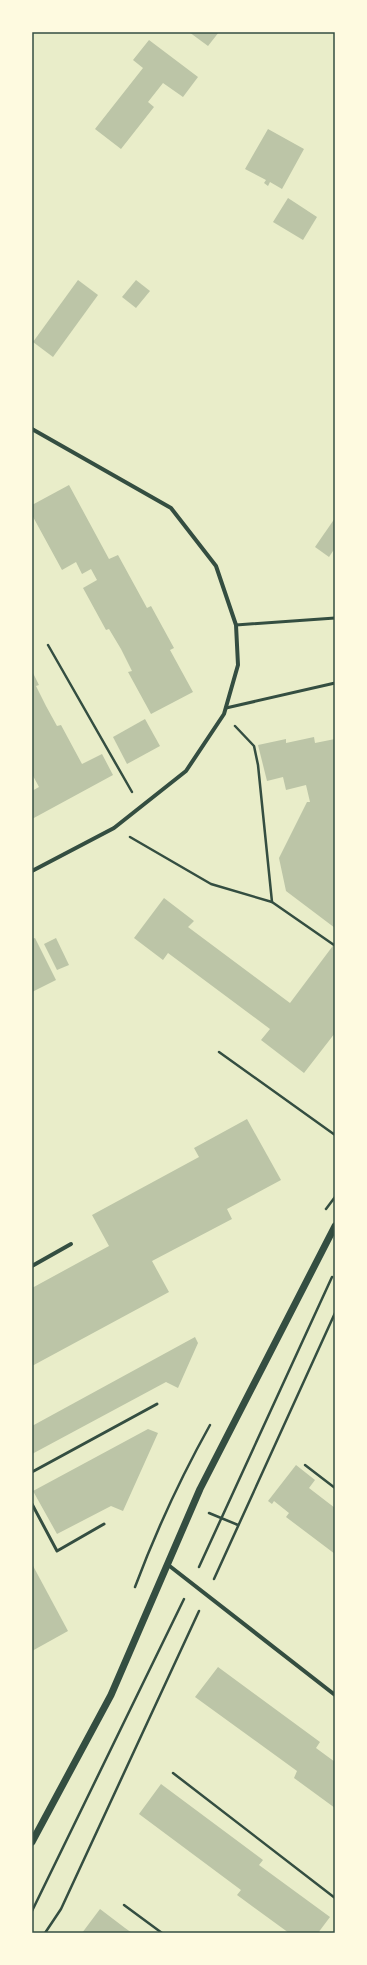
<svg xmlns="http://www.w3.org/2000/svg" width="367" height="1965" font-family="Roboto,sans-serif">
	<style>
		.building { fill: #bcc5a7 }
		.lines { fill: none; stroke-linecap: round; stroke-linejoin: round }
		.path { stroke: #344e41; stroke-width: 2.5 }
		.service { stroke: #344e41; stroke-width: 3 }
		.minor { stroke: #344e41; stroke-width: 4 }
		.tertiary { stroke: #344e41; stroke-width: 7 }
		.neatline { fill: none; stroke: #344e41; stroke-width: 1.5 }
	</style>
	<rect width="100%" height="100%" fill="#e9edc9"/>
	<g class="building">
		<polygon points="189,32 219,32 208,46"/>
		<polygon points="149,40 198,77 183,97 163,83 148,102 154,107 121,149 95,129 143,68 133,60"/>
		<polygon points="268,129 304,149 282,189 270,182 268,186 264,183 266,180 245,169"/>
		<polygon points="288,198 317,217 303,240 273,222"/>
		<polygon points="78,280 98,295 53,357 33,342"/>
		<polygon points="136,280 150,291 136,308 122,297"/>
		<polygon points="69,485 109,559 118,555 147,608 151,606 174,648 170,650 193,692 151,714 128,672 132,671 121,649 109,629 106,630 83,588 97,580 91,569 82,574 76,562 62,570 32,515 32,505"/>
		<polygon points="335,518 335,548 329,557 315,547"/>
		<polygon points="32,671 39,685 36,686 46,706 57,726 61,725 82,764 102,754 113,775 32,819 32,791 39,787 32,774"/>
		<polygon points="145,719 160,746 127,764 113,737"/>
		<polygon points="314,737 315,743 335,739 335,928 286,891 279,858 307,802 310,802 306,785 286,790 283,777 267,781 258,745 286,739 286,743"/>
		<polygon points="164,898 194,921 188,927 290,1003 335,943 335,1033 304,1073 261,1040 270,1029 168,953 163,960 134,938"/>
		<polygon points="35,938 56,980 32,992 32,939"/>
		<polygon points="56,938 69,965 57,970 44,944"/>
		<polygon points="247,1119 281,1180 227,1209 232,1219 152,1261 169,1292 32,1366 32,1288 109,1246 92,1215 199,1157 194,1148"/>
		<polygon points="195,1337 198,1343 178,1388 166,1382 32,1454 32,1426"/>
		<polygon points="148,1429 158,1433 123,1511 111,1506 57,1534 33,1491"/>
		<polygon points="296,1465 315,1480 309,1488 335,1508 335,1554 286,1517 289,1513 274,1501 272,1504 268,1501"/>
		<polygon points="32,1564 68,1631 32,1651"/>
		<polygon points="218,1667 320,1742 316,1748 335,1762 335,1808 294,1778 297,1771 195,1697"/>
		<polygon points="161,1784 263,1860 259,1865 330,1917 318,1933 289,1933 237,1895 241,1890 139,1814"/>
		<polygon points="100,1909 125,1928 132,1933 82,1933"/>
	</g>
	<g class="lines">
		<g class="path">
			<polyline points="48,645 132,792"/>
			<polyline points="235,726 254,746 258,765 272,902 334,945"/>
			<polyline points="130,837 211,884 272,902"/>
			<polyline points="219,1052 335,1135"/>
			<polyline points="326,1209 335,1197"/>
			<polyline points="305,1465 335,1488"/>
			<polyline points="209,1513 238,1525"/>
			<polyline points="199,1567 332,1277"/>
			<polyline points="214,1579 335,1313"/>
			<path d="M135 1587C156 1531 181 1477 210 1425"/>
			<polyline points="173,1773 335,1898"/>
			<polyline points="124,1905 162,1933"/>
			<polyline points="32,1911 184,1599"/>
			<polyline points="45,1933 61,1909 199,1611"/>
		</g>
		<g class="service">
			<polyline points="236,625 335,618"/>
			<polyline points="226,708 335,683"/>
			<polyline points="32,1472 157,1404"/>
			<polyline points="32,1504 57,1551 104,1524"/>
		</g>
		<g class="minor">
			<polyline points="32,429 171,508 216,566 236,625 238,665 224,714 186,771 114,828 32,871"/>
			<polyline points="32,1266 71,1244"/>
			<polyline points="167,1564 335,1695"/>
		</g>
		<polyline class="tertiary" points="32,1842 111,1695 200,1489 335,1226"/>
	</g>
	<rect width="367" height="1965" fill="none" stroke="#fefae0" stroke-width="66"/>
	<rect x="33" y="33" width="301" height="1899" class="neatline"/>
</svg>
